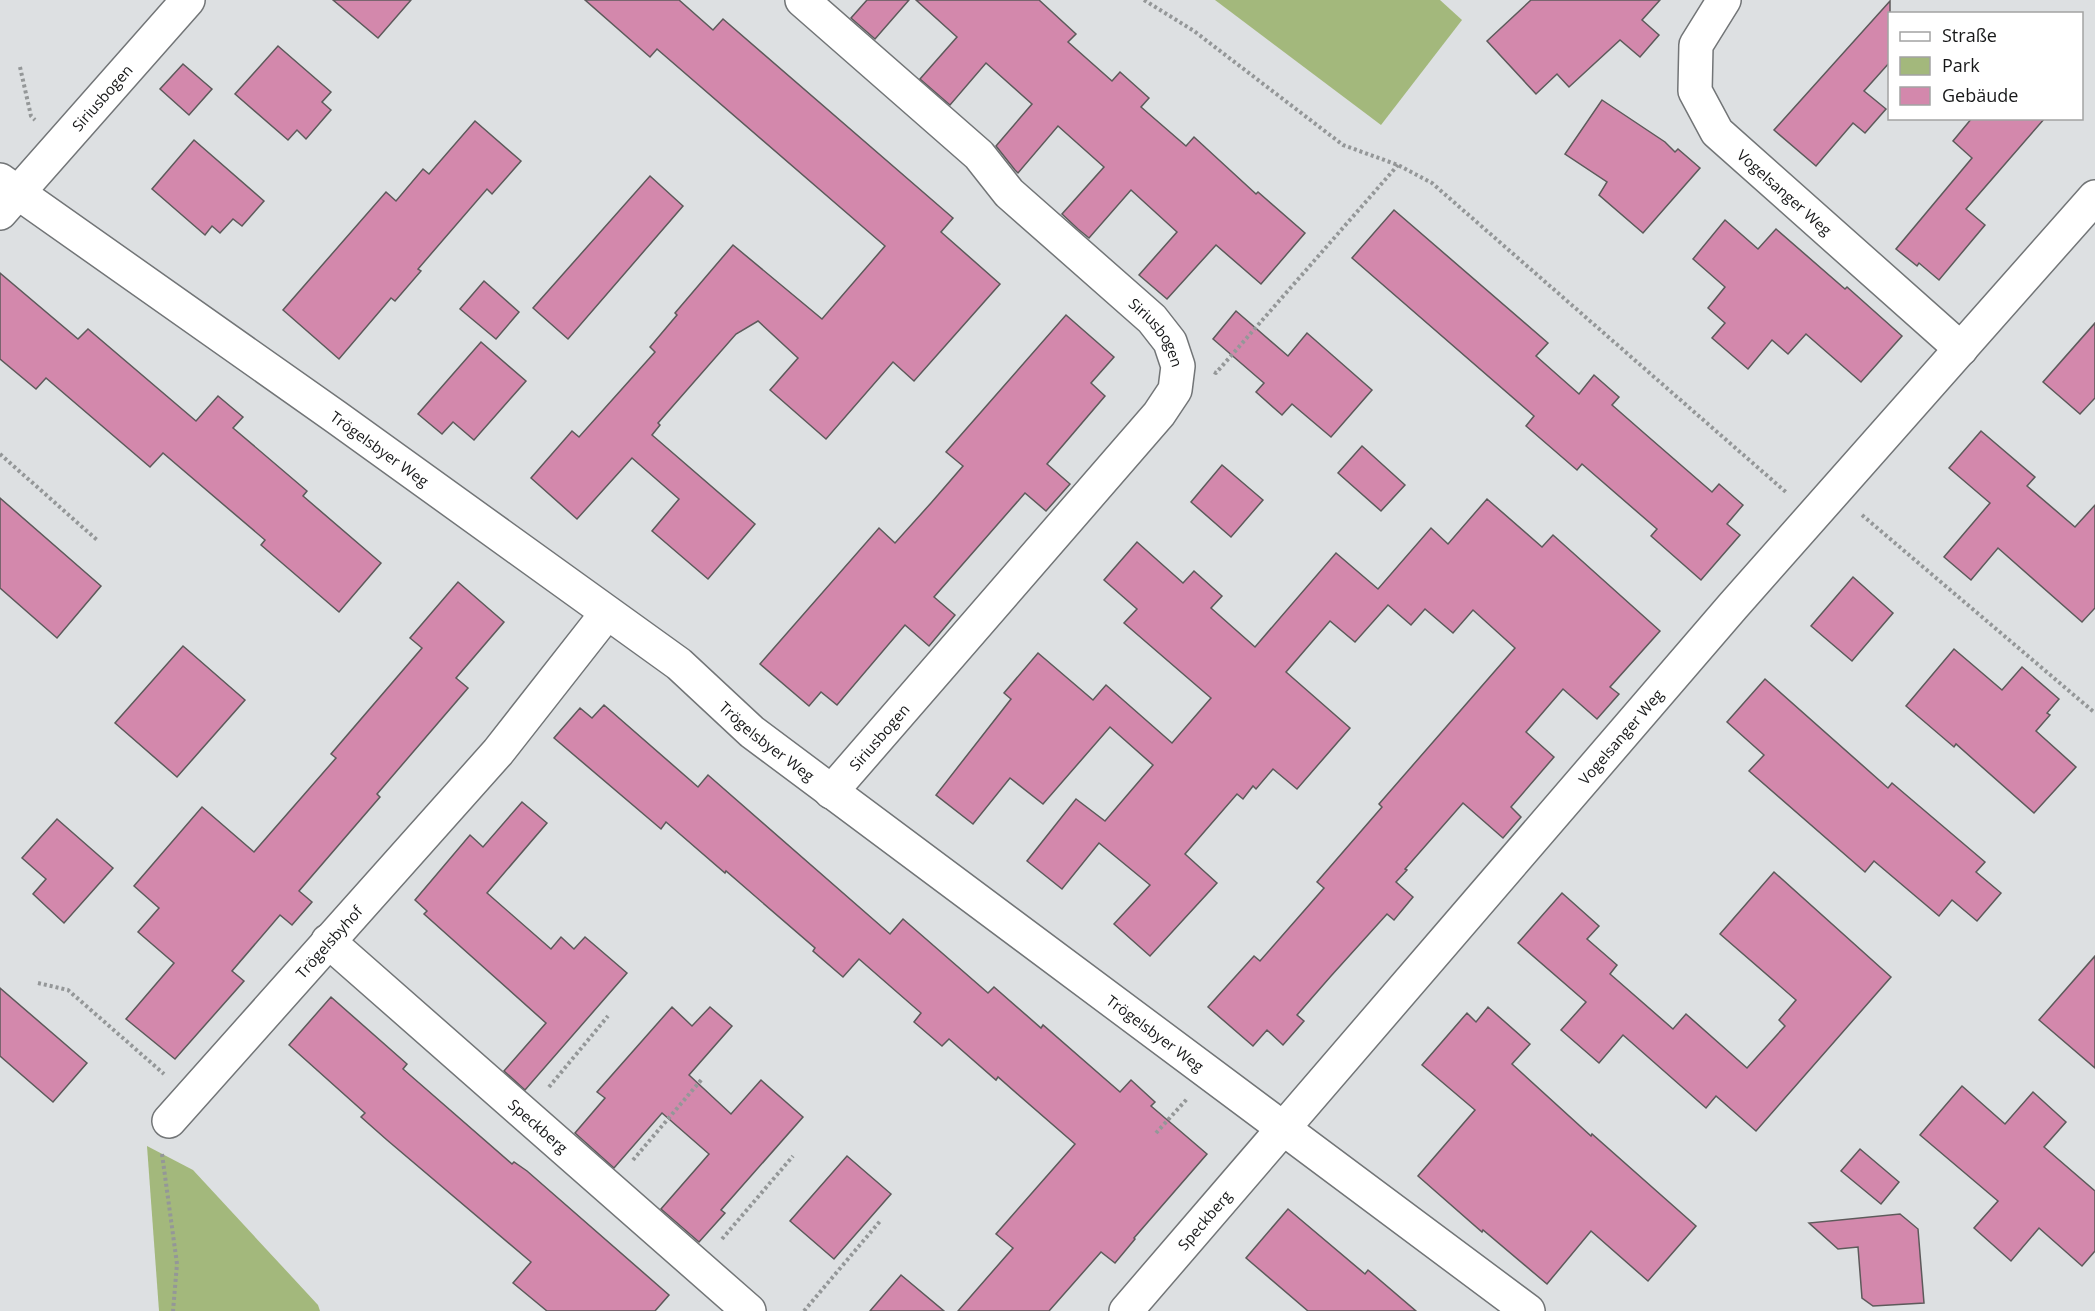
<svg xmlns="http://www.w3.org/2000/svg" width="2095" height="1311" font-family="'Open Sans',sans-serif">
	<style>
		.green { fill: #a3b87c }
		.building { fill: #d388ac; stroke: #5d5a5b; stroke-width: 1.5 }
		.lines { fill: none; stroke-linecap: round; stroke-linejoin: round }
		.minor-casing { stroke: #727577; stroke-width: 36 }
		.path { stroke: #949798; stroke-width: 4; stroke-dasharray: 3 3; stroke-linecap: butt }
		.minor { stroke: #fff; stroke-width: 33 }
		.labels { text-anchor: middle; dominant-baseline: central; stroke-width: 6; stroke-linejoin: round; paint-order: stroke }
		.street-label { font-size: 15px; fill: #171819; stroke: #fff }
	</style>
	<rect width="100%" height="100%" fill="#dde0e2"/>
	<g class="green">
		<polygon points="1215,0 1440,0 1462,20 1381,125"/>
		<polygon points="147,1146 193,1170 318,1305 320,1311 159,1311"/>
	</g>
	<g class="building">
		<polygon points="333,0 411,0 378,38"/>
		<polygon points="585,0 679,0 713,30 723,19 953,218 941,232 1000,284 914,381 893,362 826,439 770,390 798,358 758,321 736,334 658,423 660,425 652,435 755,524 708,579 652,531 679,499 632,458 577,519 531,478 572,431 579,437 655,352 650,347 677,315 675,313 733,245 822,319 885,246 657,49 650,57"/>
		<polygon points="867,0 909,0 875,39 851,18"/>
		<polygon points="916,0 1039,0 1076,34 1068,42 1112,81 1120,72 1149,98 1141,107 1186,146 1194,137 1256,194 1258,192 1305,233 1261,284 1216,245 1167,299 1139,275 1177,232 1131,190 1089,238 1078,229 1062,214 1104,167 1058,126 1018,173 1015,170 996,146 1032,104 986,63 950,105 920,79 957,37"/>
		<polygon points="1531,0 1660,0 1642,20 1659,35 1640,57 1620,40 1569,87 1557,74 1536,94 1487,41"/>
		<polygon points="1890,1 1890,62 1864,91 1886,109 1865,133 1853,123 1816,166 1774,130"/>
		<polygon points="278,46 331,92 322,102 331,110 306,139 297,130 288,140 235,94"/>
		<polygon points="183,64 212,89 189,115 160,89"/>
		<polygon points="1602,100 1665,142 1675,152 1678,149 1700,168 1643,233 1599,195 1607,182 1565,154"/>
		<polygon points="1972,118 2045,118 1966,209 1985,225 1939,280 1919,263 1917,266 1896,249 1972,158 1953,141"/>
		<polygon points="475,121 521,161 492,194 487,189 418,269 421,271 395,301 391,298 339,359 283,310 386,192 396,201 423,169 429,174"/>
		<polygon points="194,140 264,201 242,226 233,219 220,233 212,226 205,235 152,189"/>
		<polygon points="650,176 683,206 568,339 533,308"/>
		<polygon points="1394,210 1548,343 1536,356 1579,394 1594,375 1619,397 1612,405 1644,433 1712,492 1719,484 1743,505 1727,524 1740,535 1701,580 1651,536 1657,529 1582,464 1577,470 1526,426 1534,416 1352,258"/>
		<polygon points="1725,220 1758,249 1776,229 1845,289 1847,287 1902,336 1861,382 1806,334 1788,354 1772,340 1748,369 1712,338 1725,323 1708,308 1725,287 1693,259"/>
		<polygon points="0,273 78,339 88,329 196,421 218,396 243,417 233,428 307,491 303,496 381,563 339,612 261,545 265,540 163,453 150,467 46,378 36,389 0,359"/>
		<polygon points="484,281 519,312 496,339 460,309"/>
		<polygon points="1236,311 1288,356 1307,333 1372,390 1331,437 1292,404 1282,415 1256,392 1264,383 1213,339"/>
		<polygon points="1066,315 1114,357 1091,383 1105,396 1047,464 1070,484 1046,511 1025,493 934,597 955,615 929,646 905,625 837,705 821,692 809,706 760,664 879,528 895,543 931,503 963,466 946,452"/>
		<polygon points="2095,323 2095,398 2080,414 2043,382"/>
		<polygon points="481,342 526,381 474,440 453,422 442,434 418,414"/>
		<polygon points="1981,431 2035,477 2027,486 2075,527 2095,505 2095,608 2082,622 1998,548 1971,580 1944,557 1990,503 1949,468"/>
		<polygon points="1362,446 1405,485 1381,511 1338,473"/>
		<polygon points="1222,465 1263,500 1231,537 1191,502"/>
		<polygon points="0,498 101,586 57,638 0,588"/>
		<polygon points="1487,499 1542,547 1553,535 1660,631 1610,687 1619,694 1597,719 1563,689 1526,732 1554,757 1511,807 1521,817 1503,838 1463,803 1405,869 1407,870 1396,882 1413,897 1394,920 1387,914 1331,976 1297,1015 1304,1021 1283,1045 1267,1030 1253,1046 1208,1007 1254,956 1260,961 1324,888 1317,882 1382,807 1379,804 1515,648 1473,610 1453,633 1425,609 1411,625 1388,605 1355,642 1330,621 1286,672 1350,728 1297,789 1273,769 1256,789 1253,786 1243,799 1237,794 1185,854 1217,883 1150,956 1114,924 1150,885 1099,843 1062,889 1027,861 1076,799 1105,821 1153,765 1110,727 1043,804 1010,778 973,824 936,795 1011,699 1004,693 1038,653 1093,700 1106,685 1172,743 1211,698 1124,623 1137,609 1104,580 1137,542 1183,583 1194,571 1222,596 1211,608 1255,647 1336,553 1378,589 1431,528 1448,544"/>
		<polygon points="1853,577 1893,613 1852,661 1811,626"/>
		<polygon points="458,582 504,622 456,678 468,688 377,794 380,797 299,891 312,902 292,925 280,915 232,971 244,981 175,1059 126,1019 174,963 138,932 159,908 134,886 202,807 254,852 336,758 331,754 422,648 410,638"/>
		<polygon points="183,646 245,700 177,777 115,723"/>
		<polygon points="1954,649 2002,690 2022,667 2059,699 2047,713 2050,715 2036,731 2076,767 2034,813 1956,744 1954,747 1906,706"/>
		<polygon points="1765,679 1888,788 1892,783 1985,862 1976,872 2001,893 1977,921 1952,900 1939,916 1874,861 1865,872 1749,771 1764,755 1727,722"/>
		<polygon points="604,705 698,787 708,775 890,934 903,919 988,993 994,987 1041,1028 1043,1025 1120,1092 1131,1080 1155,1102 1151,1106 1207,1154 1134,1238 1135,1239 1115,1263 1101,1252 1049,1311 958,1311 1013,1248 996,1234 1075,1144 998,1077 996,1080 949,1039 942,1046 914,1022 921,1013 859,959 843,977 813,951 815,948 726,871 725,873 666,822 661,829 554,738 580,708 592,718"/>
		<polygon points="522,802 547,823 487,893 551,949 561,937 574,949 585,937 627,973 525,1090 504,1071 546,1023 424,914 427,911 415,900 470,835 483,847"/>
		<polygon points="57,819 113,868 64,923 33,894 46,879 22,858"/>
		<polygon points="1774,872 1891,977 1756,1131 1716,1096 1706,1108 1623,1035 1599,1063 1561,1030 1586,1002 1518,943 1562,893 1599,926 1587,939 1617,965 1610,974 1673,1029 1686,1014 1747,1068 1785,1026 1779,1020 1796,1000 1720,934"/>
		<polygon points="2095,956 2095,1068 2039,1020"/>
		<polygon points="0,988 87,1063 53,1102 0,1056"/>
		<polygon points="331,997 407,1064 403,1069 512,1164 514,1162 527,1171 669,1295 655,1311 547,1311 513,1283 531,1262 387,1140 361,1117 365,1113 289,1045"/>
		<polygon points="672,1007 692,1026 710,1007 732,1026 689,1075 731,1114 761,1080 803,1117 721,1210 725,1213 699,1242 661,1209 709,1154 662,1113 614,1168 575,1133 605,1098 597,1092"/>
		<polygon points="1488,1007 1530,1044 1512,1064 1591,1136 1592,1134 1696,1226 1648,1281 1591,1231 1547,1284 1483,1230 1482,1232 1418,1176 1475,1110 1422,1065 1467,1013 1476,1022"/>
		<polygon points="1962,1086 2005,1124 2033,1092 2066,1122 2044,1147 2095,1191 2095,1251 2082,1266 2039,1228 2011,1261 1974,1228 1998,1201 1920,1135"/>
		<polygon points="1860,1149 1899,1182 1881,1204 1841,1171"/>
		<polygon points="847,1156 891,1194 834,1259 790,1221"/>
		<polygon points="1288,1209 1365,1274 1368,1270 1416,1311 1308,1311 1246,1258"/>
		<polygon points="1900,1214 1918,1229 1924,1303 1873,1306 1862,1298 1858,1247 1838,1249 1809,1223"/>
		<polygon points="901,1275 944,1311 870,1311"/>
	</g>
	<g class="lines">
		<g class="minor-casing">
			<g id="minor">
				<path id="s1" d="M802 0 979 155 1009 193 1152 319 1170 342 1178 366 1175 390 1159 414 831 792"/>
				<path id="s2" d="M1724 0 1696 45 1695 91 1717 132 1961 349"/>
				<path id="s3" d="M0 180 336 417 679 664 752 732 1528 1311"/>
				<path id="s4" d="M0 213 188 0"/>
				<path id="s5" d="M328 941 749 1311"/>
				<path id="s6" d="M169 1121 498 752 607 613"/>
				<path id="s7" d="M1126 1311 1733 606 2095 197"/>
			</g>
		</g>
		<g class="path">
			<polyline points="1144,0 1194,31 1343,145 1398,165 1432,183 1787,493"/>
			<polyline points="20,67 31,116 35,120"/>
			<polyline points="1214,372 1216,373 1398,165"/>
			<polyline points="0,454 97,540"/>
			<polyline points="1862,515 2095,713"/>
			<polyline points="38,983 68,990 164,1074"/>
			<polyline points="549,1087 608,1016"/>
			<polyline points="1156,1133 1187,1099"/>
			<polyline points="162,1154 177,1264 173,1311"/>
			<polyline points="633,1160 702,1079"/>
			<polyline points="722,1239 793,1156"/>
			<polyline points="804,1311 881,1220"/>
		</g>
		<use href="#minor" class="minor"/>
	</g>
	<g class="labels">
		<g class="street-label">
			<text stroke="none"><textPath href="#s4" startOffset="154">Siriusbogen</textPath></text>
			<text stroke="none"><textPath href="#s2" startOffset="236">Vogelsanger Weg</textPath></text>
			<text stroke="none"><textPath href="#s1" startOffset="488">Siriusbogen</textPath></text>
			<text stroke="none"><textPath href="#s3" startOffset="465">Trögelsbyer Weg</textPath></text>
			<text transform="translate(879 737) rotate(-49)">Siriusbogen</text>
			<text stroke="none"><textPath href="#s7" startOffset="758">Vogelsanger Weg</textPath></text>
			<text stroke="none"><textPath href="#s3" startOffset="951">Trögelsbyer Weg</textPath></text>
			<text stroke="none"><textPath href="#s6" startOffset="240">Trögelsbyhof</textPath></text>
			<text stroke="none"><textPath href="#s3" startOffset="1437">Trögelsbyer Weg</textPath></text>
			<text stroke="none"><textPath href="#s5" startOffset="280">Speckberg</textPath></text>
			<text stroke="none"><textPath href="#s7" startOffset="120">Speckberg</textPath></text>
		</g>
	</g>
	<rect x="1888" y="12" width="195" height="108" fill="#ffffff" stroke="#a2a3a3" stroke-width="1.5"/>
	<rect x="1900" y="32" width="30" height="9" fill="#ffffff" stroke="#a2a3a3" stroke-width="1.5"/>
	<text x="1942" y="42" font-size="18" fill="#171819">Straße</text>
	<rect x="1900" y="57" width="30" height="18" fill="#a3b87c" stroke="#a2a3a3" stroke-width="1.5"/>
	<text x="1942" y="72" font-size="18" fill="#171819">Park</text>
	<rect x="1900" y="87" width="30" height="18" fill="#d388ac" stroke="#a2a3a3" stroke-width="1.5"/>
	<text x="1942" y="102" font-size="18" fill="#171819">Gebäude</text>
</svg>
